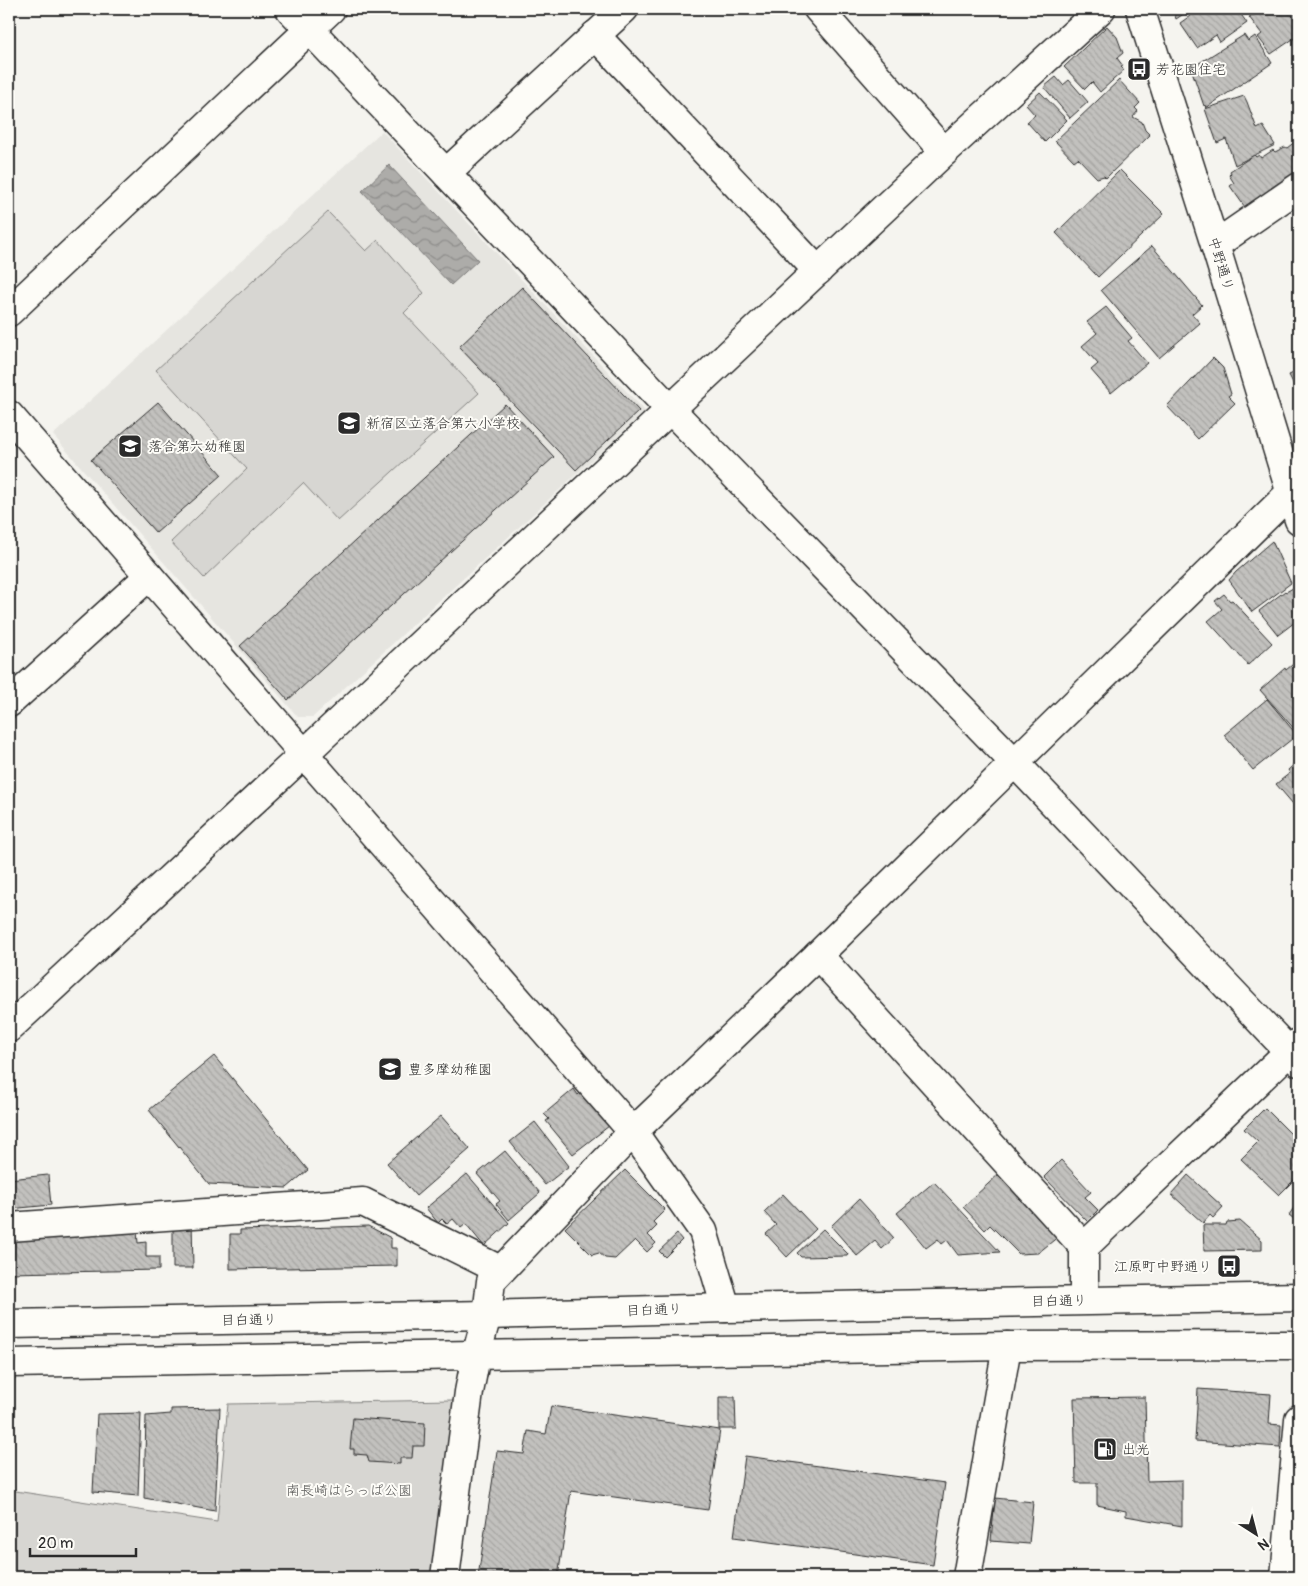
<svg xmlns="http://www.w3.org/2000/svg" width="1308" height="1586" font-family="Pangolin,'Klee One',sans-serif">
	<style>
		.built { fill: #e6e5e0 }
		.green { fill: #d7d6d2; stroke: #81807e }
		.water { fill: url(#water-waves); stroke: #797877 }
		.building { fill: url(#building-back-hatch); stroke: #2b2b2b }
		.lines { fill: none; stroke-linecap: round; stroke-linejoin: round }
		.minor-casing { stroke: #2b2b2b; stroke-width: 31 }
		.major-casing { stroke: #2b2b2b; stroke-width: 31 }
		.minor { stroke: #fdfcf7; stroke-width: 28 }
		.major { stroke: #fdfcf7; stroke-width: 28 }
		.labels { text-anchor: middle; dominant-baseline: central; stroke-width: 4; stroke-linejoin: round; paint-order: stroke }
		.poi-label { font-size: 14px; fill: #2b2b2b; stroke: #fdfcf7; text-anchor: start }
		.street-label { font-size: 14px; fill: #2b2b2b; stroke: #fdfcf7 }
		.park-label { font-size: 14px; fill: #565655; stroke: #fdfcf7 }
	</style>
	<defs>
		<pattern id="water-waves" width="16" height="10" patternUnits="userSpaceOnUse" patternTransform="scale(1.25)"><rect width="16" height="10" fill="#adaca9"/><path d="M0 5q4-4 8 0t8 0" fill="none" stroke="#8d8c8a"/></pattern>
		<pattern id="building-back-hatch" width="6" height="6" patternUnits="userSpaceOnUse" patternTransform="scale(1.25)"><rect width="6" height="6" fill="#c2c1be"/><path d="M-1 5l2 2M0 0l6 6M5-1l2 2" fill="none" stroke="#a7a6a3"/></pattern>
	</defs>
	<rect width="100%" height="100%" fill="#f5f4ef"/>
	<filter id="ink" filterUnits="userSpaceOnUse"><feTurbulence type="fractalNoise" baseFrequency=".02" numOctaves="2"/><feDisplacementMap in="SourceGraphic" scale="10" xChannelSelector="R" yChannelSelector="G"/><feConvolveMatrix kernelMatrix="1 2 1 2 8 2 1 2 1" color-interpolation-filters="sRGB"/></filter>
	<g filter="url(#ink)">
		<polygon class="built" points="382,131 645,411 313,717 298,717 53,435"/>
		<g class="green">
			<polygon points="328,212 366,251 378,240 424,293 404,313 479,393 338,521 303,483 204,578 171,542 247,469 156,370"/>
			<polygon points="452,1400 463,1410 438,1577 9,1577 9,1490 217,1522 228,1404"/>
		</g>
		<polygon class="water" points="389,165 478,260 451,285 362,191"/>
		<g class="building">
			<polygon points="1058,9 1069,9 1063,14"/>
			<polygon points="1173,9 1191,9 1176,19"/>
			<polygon points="1200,9 1237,9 1247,23 1220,42 1216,35 1197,48 1180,23"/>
			<polygon points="1253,9 1299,9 1299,35 1271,54 1258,37 1262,34 1249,17 1253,15 1250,11"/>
			<polygon points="1107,26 1117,37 1123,53 1117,58 1123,66 1121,67 1124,70 1100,92 1092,82 1085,89 1064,67"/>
			<polygon points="1244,35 1248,41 1255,36 1272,63 1206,108 1205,105 1204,106 1192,71 1197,67 1196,65"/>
			<polygon points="1056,77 1063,85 1069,80 1088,102 1070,118 1044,87"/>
			<polygon points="1119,80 1140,103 1135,108 1138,111 1133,117 1142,122 1145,130 1150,135 1106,178 1104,176 1097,178 1078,158 1074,161 1055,141"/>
			<polygon points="1040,92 1067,120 1045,142 1027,122 1035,115 1026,105"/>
			<polygon points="1244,96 1247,102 1257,129 1263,126 1275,145 1235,165 1226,139 1217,143 1205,109"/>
			<polygon points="1296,141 1299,146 1299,178 1247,210 1230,186 1234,183 1229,175 1231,173 1230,171 1254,155 1256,157 1259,155 1261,158 1273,150 1275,152 1285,147 1287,148"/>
			<polygon points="1120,170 1164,214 1098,277 1056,233"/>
			<polygon points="1152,246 1202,305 1192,314 1200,323 1159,358 1101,290"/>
			<polygon points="522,287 639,411 576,470 459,347"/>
			<polygon points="1106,307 1132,338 1128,341 1147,363 1111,393 1091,370 1098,364 1082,346 1097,333 1087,322"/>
			<polygon points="1213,358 1223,368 1231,394 1228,396 1235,403 1198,439 1167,406"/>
			<polygon points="1299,358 1299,395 1289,375 1298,371 1294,360"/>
			<polygon points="158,402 222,475 156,533 91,460"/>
			<polygon points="505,404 554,457 288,700 240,646"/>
			<polygon points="1272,541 1291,583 1252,612 1229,580 1236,572"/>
			<polygon points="1293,588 1299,607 1299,619 1278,635 1259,611 1285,591 1286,592"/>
			<polygon points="1224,594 1230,601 1232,600 1272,643 1248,665 1208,621 1222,609 1215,601"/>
			<polygon points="1298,660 1299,661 1299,730 1297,732 1260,690 1285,668 1286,670"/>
			<polygon points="1267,699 1297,735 1253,770 1224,735"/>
			<polygon points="1299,760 1299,811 1276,784 1290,773 1288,770"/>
			<polygon points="214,1056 308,1170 287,1188 209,1184 149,1110"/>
			<polygon points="574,1089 578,1095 581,1092 609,1126 573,1154 546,1121 549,1119 544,1114"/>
			<polygon points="1265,1108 1299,1142 1299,1175 1279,1195 1241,1159 1258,1142 1244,1129"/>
			<polygon points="441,1116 470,1149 416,1196 387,1163"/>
			<polygon points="535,1122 569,1166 545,1185 510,1142"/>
			<polygon points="505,1151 540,1193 509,1220 496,1204 500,1201 477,1174"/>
			<polygon points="1061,1160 1091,1192 1085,1197 1098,1210 1087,1221 1044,1177"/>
			<polygon points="625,1170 665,1210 653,1222 657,1226 648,1235 656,1243 647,1252 635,1240 615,1259 605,1258 599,1253 592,1255 565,1228"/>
			<polygon points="1000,1173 1059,1236 1038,1253 1019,1254 990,1225 985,1230 963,1207"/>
			<polygon points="467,1174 509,1223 484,1246 466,1224 461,1228 453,1219 447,1224 442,1219 438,1223 426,1208"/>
			<polygon points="48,1175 51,1205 9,1209 9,1179"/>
			<polygon points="1188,1175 1223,1207 1213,1218 1210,1215 1203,1223 1171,1194"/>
			<polygon points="934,1182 1000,1252 958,1255 947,1240 942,1244 938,1239 926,1248 897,1213"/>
			<polygon points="783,1194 816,1229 787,1257 766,1234 776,1225 764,1212"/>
			<polygon points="859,1199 894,1238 882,1249 875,1241 857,1256 831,1226"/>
			<polygon points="1299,1200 1299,1223 1289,1215"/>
			<polygon points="173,1221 192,1221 193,1268 173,1268"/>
			<polygon points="1240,1221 1262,1240 1262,1250 1204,1251 1203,1225 1226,1225 1227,1222"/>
			<polygon points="368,1226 391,1238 391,1248 397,1248 397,1266 230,1269 230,1234 240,1234 240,1230"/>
			<polygon points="823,1229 848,1254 847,1256 801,1257 797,1253"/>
			<polygon points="137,1231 138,1243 146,1242 146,1257 159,1257 159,1270 9,1273 9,1238 69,1233 70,1237 73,1237 73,1232"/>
			<polygon points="677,1234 682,1240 665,1257 659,1251"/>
			<polygon points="1198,1389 1271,1394 1269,1424 1281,1425 1280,1447 1195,1441"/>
			<polygon points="719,1397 735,1397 736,1429 719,1429"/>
			<polygon points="1145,1397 1147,1481 1182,1480 1182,1526 1126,1516 1126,1511 1097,1505 1097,1483 1076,1483 1074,1398"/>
			<polygon points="551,1406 720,1430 708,1510 571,1491 558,1577 478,1577 497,1451 524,1454 528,1431 546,1434"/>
			<polygon points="220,1408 215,1511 144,1498 146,1416 171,1414 171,1409"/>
			<polygon points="141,1413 138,1496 93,1492 97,1414"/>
			<polygon points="353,1418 425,1423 424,1446 413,1446 412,1458 400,1458 400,1464 369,1462 367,1455 354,1454 354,1449 350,1449"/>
			<polygon points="745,1456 945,1483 933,1565 734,1537"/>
			<polygon points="995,1498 1033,1502 1029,1544 991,1541"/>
		</g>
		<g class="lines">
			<g class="minor-casing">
				<g id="minor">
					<polyline points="290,9 671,410 1015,763 1299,1062"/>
					<polyline points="818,9 944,152"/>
					<polyline points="595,35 818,271"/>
					<polyline points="446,173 624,9"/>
					<polyline points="1215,245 1299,187"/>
					<polyline points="9,312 331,9"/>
					<polyline points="9,415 633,1132 703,1231 726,1308"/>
					<polyline points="9,703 149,576"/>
					<polyline points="818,955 1084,1247"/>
					<polyline points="9,1028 304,754 944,152 1101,9"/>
					<polyline points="9,1227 363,1202 500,1270"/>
					<polyline points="1084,1300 1084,1247 1299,1042"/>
					<polyline points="445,1577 469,1392 476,1356 487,1315 491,1281 633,1132 818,955 1290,493"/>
					<polyline points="967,1577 1007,1346"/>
					<polyline points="1285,1577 1299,1419"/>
				</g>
			</g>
			<g class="major-casing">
				<g id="major">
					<polyline points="1140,9 1215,245 1299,520"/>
					<polyline points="9,1324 487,1315 726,1308 1299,1297"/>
					<polyline points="9,1363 1007,1346 1299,1345"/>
				</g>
			</g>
			<use href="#minor" class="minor"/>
			<use href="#major" class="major"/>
		</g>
	</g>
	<defs>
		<g id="bus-square" transform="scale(1.25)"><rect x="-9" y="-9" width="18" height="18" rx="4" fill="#2b2b2b" stroke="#fdfcf7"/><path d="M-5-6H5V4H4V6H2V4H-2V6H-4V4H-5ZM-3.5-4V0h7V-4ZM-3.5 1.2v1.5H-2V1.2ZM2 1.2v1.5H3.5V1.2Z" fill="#fff"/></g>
		<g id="school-square" transform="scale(1.25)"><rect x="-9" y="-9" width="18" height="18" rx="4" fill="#2b2b2b" stroke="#fdfcf7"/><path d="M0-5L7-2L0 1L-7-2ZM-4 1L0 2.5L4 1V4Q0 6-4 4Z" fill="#fff"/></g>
		<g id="fuel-square" transform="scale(1.25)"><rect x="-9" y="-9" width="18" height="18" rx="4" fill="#2b2b2b" stroke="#fdfcf7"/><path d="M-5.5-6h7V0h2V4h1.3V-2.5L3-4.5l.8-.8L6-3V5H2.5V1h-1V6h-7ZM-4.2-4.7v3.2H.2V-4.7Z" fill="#fff"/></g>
	</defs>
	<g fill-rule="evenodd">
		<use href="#bus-square" x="1139" y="69"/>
		<use href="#school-square" x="349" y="423"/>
		<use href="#school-square" x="130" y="446"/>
		<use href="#school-square" x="390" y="1069"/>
		<use href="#bus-square" x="1229" y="1266"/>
		<use href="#fuel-square" x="1105" y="1449"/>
	</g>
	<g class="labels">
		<g class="poi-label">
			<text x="1156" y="69">芳花園住宅</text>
			<text x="366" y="423">新宿区立落合第六小学校</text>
			<text x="148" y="446">落合第六幼稚園</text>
			<text x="408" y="1069">豊多摩幼稚園</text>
			<text x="1212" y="1266" text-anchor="end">江原町中野通り</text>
			<text x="1122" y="1449">出光</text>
		</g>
		<g class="street-label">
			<text transform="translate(1221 264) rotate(73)">中野通り</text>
			<text transform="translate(1059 1301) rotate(-1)">目白通り</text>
			<text transform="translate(654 1310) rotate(-2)">目白通り</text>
			<text transform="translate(249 1320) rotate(-1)">目白通り</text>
		</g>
		<g class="park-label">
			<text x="349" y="1490">南長崎はらっぱ公園</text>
		</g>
	</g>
	<rect width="1308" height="1586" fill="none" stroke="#fdfcf7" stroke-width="30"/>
	<rect x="15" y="15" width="1278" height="1556" fill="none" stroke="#2b2b2b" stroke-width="2" filter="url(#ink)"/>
	<g transform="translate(1256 1534) rotate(144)" stroke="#fdfcf7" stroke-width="4" paint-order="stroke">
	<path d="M0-4L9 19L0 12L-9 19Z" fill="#2b2b2b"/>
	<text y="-8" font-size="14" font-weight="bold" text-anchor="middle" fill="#2b2b2b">N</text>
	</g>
	<path d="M30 1548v8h106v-8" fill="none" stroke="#2b2b2b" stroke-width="2.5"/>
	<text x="38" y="1548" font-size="15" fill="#2b2b2b" stroke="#fdfcf7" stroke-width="4" paint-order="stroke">20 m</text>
</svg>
